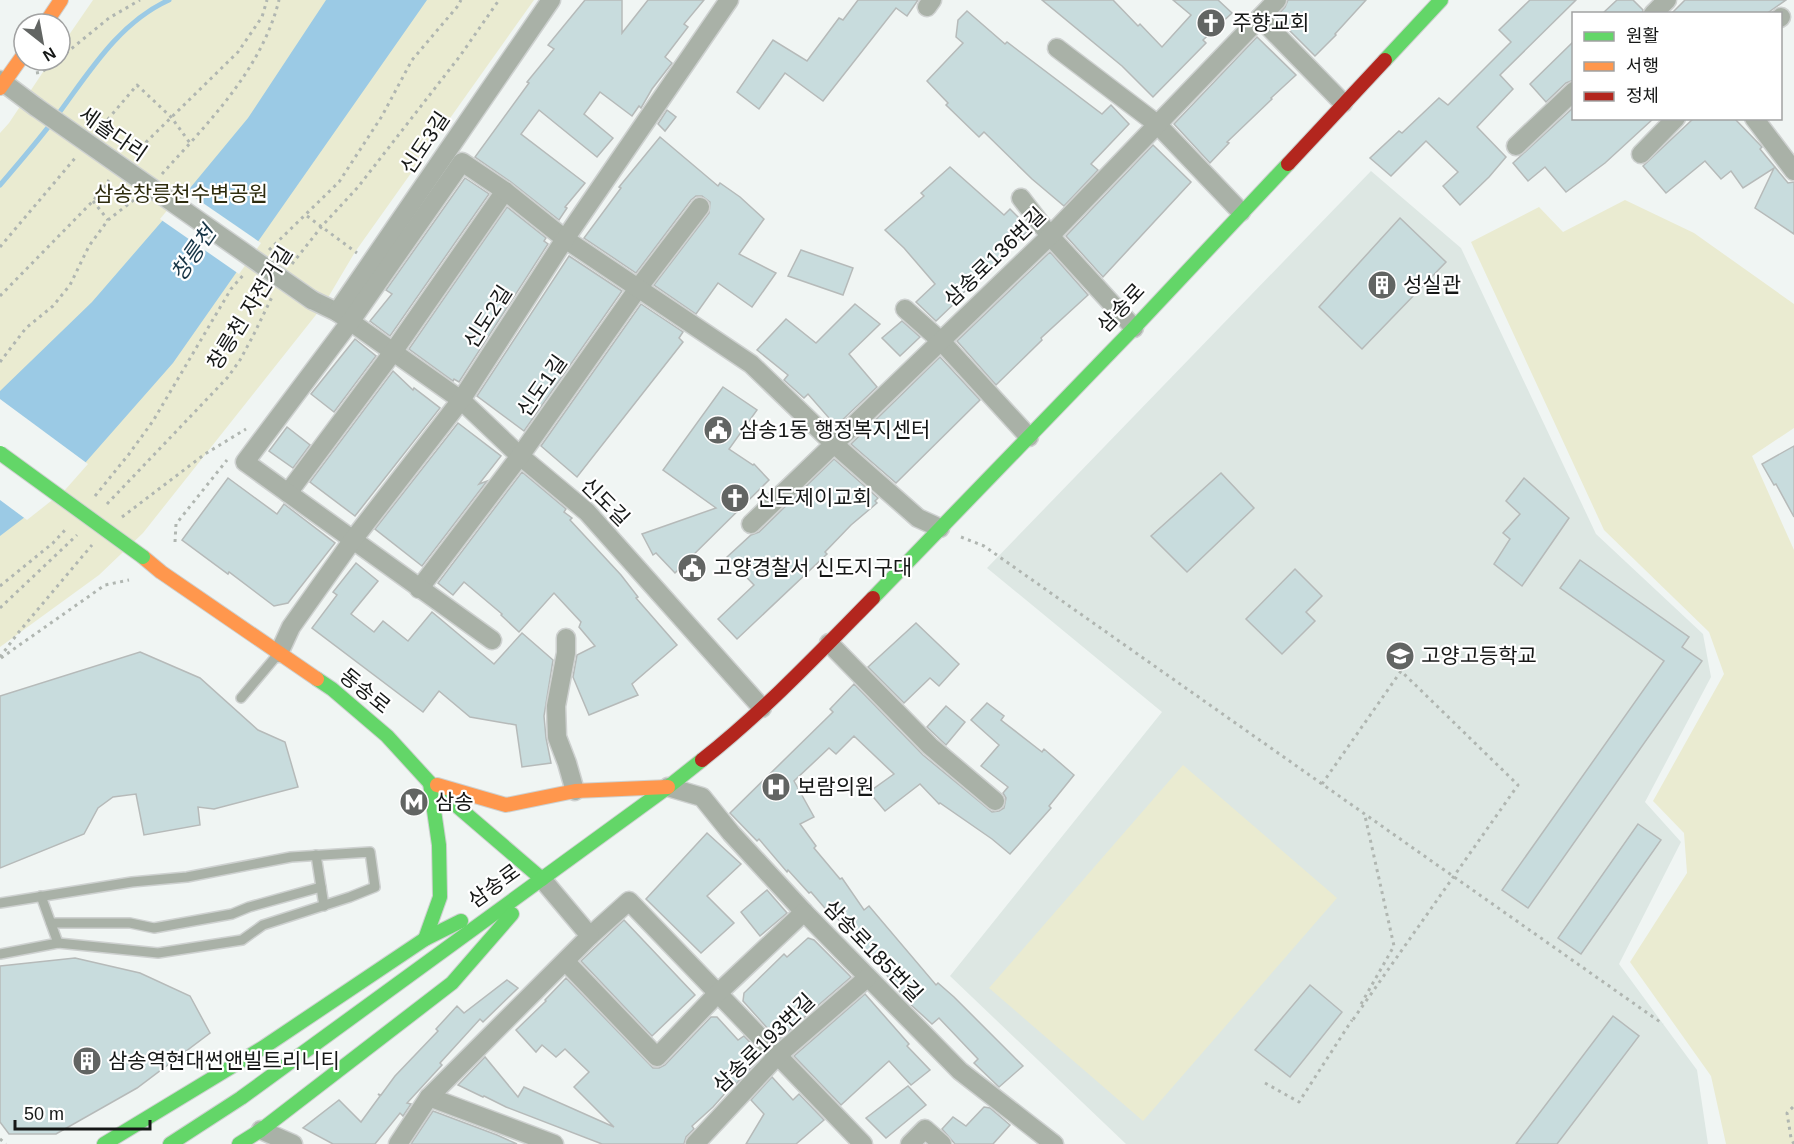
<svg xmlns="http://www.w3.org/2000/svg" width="1794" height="1144" font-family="Helvetica,'Noto Sans KR',sans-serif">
<rect width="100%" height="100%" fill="#f0f5f3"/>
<path fill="#dde7e3" d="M 1371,171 L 1461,248 L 1596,534 L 1703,634 L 1711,677 L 1645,802 L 1681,842 L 1619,964 L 1697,1070 L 1708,1144 L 1126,1144 L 950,976 L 1162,712 L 987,568 Z"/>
<g fill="#eaebd1">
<path d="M 93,0 L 534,0 L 355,252 L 323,306 L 143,533 L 99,575 L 0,647 L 0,133 L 9,123 L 51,60 L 60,60 L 60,48 Z"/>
<path d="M 1625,200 L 1694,233 L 1794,304 L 1794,428 L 1752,456 L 1794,550 L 1794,1144 L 1726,1144 L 1711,1076 L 1630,962 L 1687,873 L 1684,833 L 1653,801 L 1724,674 L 1709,632 L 1604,530 L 1471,242 L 1539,207 L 1563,232 Z"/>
<path d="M 1183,765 L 1337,898 L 1143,1121 L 989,988 Z"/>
</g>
<path fill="#9bcae5" d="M 326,0 L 427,0 L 173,363 L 63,488 L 0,536 L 0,391 L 92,302 L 176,205 L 248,118 Z"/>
<g fill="#f0f5f3">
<path d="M 184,190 L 261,243 L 239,274 L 160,219 Z"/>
<path d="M 0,399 L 88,464 L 65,490 L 27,520 L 0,500 Z"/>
</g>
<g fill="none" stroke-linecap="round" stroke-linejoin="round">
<path stroke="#9bcae5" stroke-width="5" d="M 0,185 C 19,163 38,141 56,117 C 88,74 118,23 169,0"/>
</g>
<g fill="#c8dcdd" stroke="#b6bab9" stroke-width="1.5">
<path d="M 585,0 L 622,0 L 622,33 L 648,0 L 704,0 L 684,24 L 688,27 L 665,57 L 672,63 L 652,89 L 641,108 L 639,106 L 632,116 L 600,92 L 584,114 L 613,138 L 597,157 L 539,110 L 521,134 L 585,183 L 565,207 L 567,208 L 559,220 L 511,182 L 475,157 L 529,83 L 527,82 L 554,49 L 548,45 Z"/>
<path d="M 858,0 L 918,0 L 907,16 L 896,8 L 823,101 L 785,73 L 759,109 L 737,92 L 773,40 L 807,61 L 839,18 L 843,20 Z"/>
<path d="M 1042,0 L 1113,0 L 1138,26 L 1140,24 L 1162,47 L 1191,15 L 1173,0 L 1218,0 L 1232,13 L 1203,40 L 1206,43 L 1153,97 L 1122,66 Z"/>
<path d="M 1288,0 L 1366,0 L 1335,34 L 1336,35 L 1315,56 L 1276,17 L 1285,7 Z"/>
<path d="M 1530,0 L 1576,0 L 1500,75 L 1513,89 L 1477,127 L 1506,157 L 1489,177 L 1460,205 L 1443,186 L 1458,172 L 1426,141 L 1391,176 L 1370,158 L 1399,131 L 1402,133 L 1439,98 L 1448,105 L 1511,42 L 1499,30 Z"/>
<path d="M 1617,0 L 1633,0 L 1643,10 L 1642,14 L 1602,14 Z"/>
<path d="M 1685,0 L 1786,0 L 1766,14 L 1671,14 Z"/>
<path d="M 967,11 L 1005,44 L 1007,42 L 1102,114 L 1111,105 L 1129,124 L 1091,164 L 1098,170 L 1064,206 L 1032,179 L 984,132 L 979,137 L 946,105 L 948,103 L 927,81 L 963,43 L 956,37 L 958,20 Z"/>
<path d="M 1257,37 L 1296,75 L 1271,98 L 1272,99 L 1227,142 L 1229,143 L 1210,163 L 1174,124 Z"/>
<path d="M 1574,41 L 1574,80 L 1566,83 L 1546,102 L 1530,84 Z"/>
<path d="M 1574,107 L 1574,118 L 1654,118 L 1605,163 L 1566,192 L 1545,167 L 1528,181 L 1513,163 Z"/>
<path d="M 667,110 L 676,117 L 665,131 L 658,124 Z"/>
<path d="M 1694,118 L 1734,118 L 1762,147 L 1760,149 L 1788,183 L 1794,182 L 1794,234 L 1755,208 L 1774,168 L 1743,188 L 1731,171 L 1721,179 L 1705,161 L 1666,193 L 1643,166 Z"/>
<path d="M 660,137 L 718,186 L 720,183 L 740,197 L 764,219 L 739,254 L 776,273 L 752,307 L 718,283 L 696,314 L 654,285 L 709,213 L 710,202 L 702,196 L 696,196 L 691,200 L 636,273 L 584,238 L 621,188 L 619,187 Z"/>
<path d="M 1153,145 L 1191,182 L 1103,277 L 1066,236 Z"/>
<path d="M 950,167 L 1004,215 L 1010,209 L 1030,229 L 975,283 L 957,298 L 959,299 L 936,321 L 916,302 L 935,284 L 904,248 L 885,230 L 924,196 L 921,193 Z"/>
<path d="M 465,178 L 489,194 L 390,336 L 370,321 L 392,294 L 386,290 Z"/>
<path d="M 507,207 L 546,238 L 544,241 L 548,244 L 459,382 L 454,379 L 453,381 L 409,349 Z"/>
<path d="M 1400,218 L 1446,262 L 1362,349 L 1319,307 Z"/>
<path d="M 801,250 L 853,268 L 843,295 L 788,276 Z"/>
<path d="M 1050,252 L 1088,295 L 1041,338 L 1042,340 L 996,385 L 957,341 Z"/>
<path d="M 569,256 L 622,291 L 524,431 L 477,396 Z"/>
<path d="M 641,304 L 683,332 L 679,338 L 683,342 L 577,477 L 541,446 Z"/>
<path d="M 855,304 L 880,324 L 849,354 L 877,387 L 836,426 L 808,394 L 804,398 L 784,380 L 788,375 L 757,350 L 786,319 L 816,343 Z"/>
<path d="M 902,321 L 920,337 L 900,356 L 882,338 Z"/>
<path d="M 355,339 L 376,356 L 334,412 L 311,394 Z"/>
<path d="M 940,357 L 980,400 L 896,483 L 851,444 Z"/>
<path d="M 393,371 L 413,390 L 414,388 L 440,408 L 355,516 L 310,482 Z"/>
<path d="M 723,387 L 757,410 L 729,449 L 753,465 L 754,464 L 769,480 L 675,573 L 656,553 L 653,555 L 642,534 L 716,508 L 663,470 Z"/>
<path d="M 458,423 L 501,456 L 479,484 L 487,481 L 422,566 L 375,529 Z"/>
<path d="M 287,427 L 310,445 L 293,468 L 269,451 Z"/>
<path d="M 1794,446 L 1794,517 L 1776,484 L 1774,485 L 1762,464 Z"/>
<path d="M 834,459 L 878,498 L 875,501 L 877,503 L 851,525 L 825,552 L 827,554 L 737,639 L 718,619 L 754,585 L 727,557 L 751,535 L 759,532 Z"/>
<path d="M 522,472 L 566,509 L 564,512 L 572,518 L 570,520 L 621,575 L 638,597 L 636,598 L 677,645 L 632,684 L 638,695 L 589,715 L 573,677 L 577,655 L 595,646 L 579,627 L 581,622 L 554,593 L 519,632 L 501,615 L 502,614 L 464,582 L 453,595 L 438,583 Z"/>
<path d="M 1221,473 L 1254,508 L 1187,572 L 1151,536 Z"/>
<path d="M 228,478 L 277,514 L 284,504 L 335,543 L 288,603 L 274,606 L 229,572 L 228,574 L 182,540 Z"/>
<path d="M 1524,478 L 1569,518 L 1522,586 L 1494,564 L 1510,539 L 1503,533 L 1520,514 L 1506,501 Z"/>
<path d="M 1580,560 L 1689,637 L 1682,647 L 1702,661 L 1528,908 L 1502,890 L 1664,661 L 1560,588 Z"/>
<path d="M 356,563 L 378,581 L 351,614 L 374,632 L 383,621 L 408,641 L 432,612 L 494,664 L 522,633 L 553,660 L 544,716 L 546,738 L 551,763 L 522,767 L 516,725 L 470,717 L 439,691 L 423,712 L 312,628 L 337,595 L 333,592 Z"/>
<path d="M 1295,569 L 1322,596 L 1306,612 L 1315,621 L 1282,654 L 1246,619 Z"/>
<path d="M 916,623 L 959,664 L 939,686 L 930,678 L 904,703 L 868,667 Z"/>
<path d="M 140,652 L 200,678 L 258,730 L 285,742 L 298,787 L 214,809 L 198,807 L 200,825 L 144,835 L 136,794 L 113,797 L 98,808 L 84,834 L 0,868 L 0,696 Z"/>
<path d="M 854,684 L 923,755 L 992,812 L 999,811 L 1004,808 L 1006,798 L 1003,793 L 1008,787 L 981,766 L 999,745 L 971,720 L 987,703 L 1004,716 L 1001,720 L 1042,752 L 1044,749 L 1074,775 L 1049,806 L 1051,808 L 1010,854 L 992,839 L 940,803 L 939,804 L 920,784 L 885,811 L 869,792 L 894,774 L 854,736 L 836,754 L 829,748 L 794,781 L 814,817 L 800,824 L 816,846 L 814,848 L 840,879 L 842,878 L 864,910 L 869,906 L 936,985 L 938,983 L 954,997 L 1023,1066 L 999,1087 L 974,1063 L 978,1059 L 939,1018 L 932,1024 L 908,1002 L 870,954 L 837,918 L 835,920 L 811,892 L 809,893 L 788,870 L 787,872 L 759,839 L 757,841 L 730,813 L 833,712 L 830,709 Z"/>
<path d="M 946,706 L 965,722 L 946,745 L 927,727 Z"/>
<path d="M 1638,824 L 1661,840 L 1581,954 L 1558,938 Z"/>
<path d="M 707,833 L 741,864 L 707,896 L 734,923 L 701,953 L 646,899 Z"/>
<path d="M 767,890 L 787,913 L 760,936 L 741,912 Z"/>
<path d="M 624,920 L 695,995 L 652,1036 L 581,961 Z"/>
<path d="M 808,938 L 814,940 L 851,977 L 778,1040 L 743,1001 L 744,993 L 784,954 L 787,957 Z"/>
<path d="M 75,958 L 140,973 L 190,996 L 210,1033 L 137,1088 L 56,1134 L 9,1134 L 0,1122 L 0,966 Z"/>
<path d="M 566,978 L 653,1068 L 659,1068 L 665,1065 L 711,1017 L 717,1017 L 738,1040 L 744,1036 L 762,1055 L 736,1084 L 735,1082 L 713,1107 L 692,1126 L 694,1129 L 686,1137 L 684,1144 L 602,1144 L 506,1107 L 484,1096 L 483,1097 L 458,1085 L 485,1057 L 518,1097 L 524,1087 L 614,1127 L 574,1087 L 589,1072 L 565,1049 L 556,1057 L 542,1045 L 536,1052 L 516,1030 L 546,1001 L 545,1000 Z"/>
<path d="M 507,980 L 518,988 L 483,1022 L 480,1019 L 440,1063 L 442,1065 L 407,1103 L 411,1104 L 403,1116 L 400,1113 L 375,1144 L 333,1144 L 303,1128 L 339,1100 L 361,1122 L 380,1096 L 378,1094 L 381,1095 L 395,1076 L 438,1031 L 436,1029 L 457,1006 L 464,1013 Z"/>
<path d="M 1310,985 L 1342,1012 L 1290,1077 L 1255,1050 Z"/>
<path d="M 865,994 L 909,1044 L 907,1046 L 930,1070 L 911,1085 L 889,1061 L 841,1105 L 794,1056 Z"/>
<path d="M 1613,1016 L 1639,1036 L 1557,1144 L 1516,1144 Z"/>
<path d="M 772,1077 L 793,1100 L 799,1094 L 824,1120 L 796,1144 L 746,1144 L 764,1114 L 751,1100 Z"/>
<path d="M 908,1086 L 926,1105 L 886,1138 L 866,1118 Z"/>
<path d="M 984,1107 L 990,1108 L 1010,1125 L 993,1144 L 955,1144 L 942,1129 L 953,1117 L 966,1126 Z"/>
<path d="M 433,1111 L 497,1135 L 517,1144 L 411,1144 Z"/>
</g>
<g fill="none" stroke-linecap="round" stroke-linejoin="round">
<g stroke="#ced1d0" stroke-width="12">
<g id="lane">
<path d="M 241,698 L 279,653"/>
<path d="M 316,855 L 324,906"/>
<path d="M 41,896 L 58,943"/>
<path d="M 0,903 L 132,882 L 187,877 L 291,857 L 370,852 L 375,887 L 350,897 L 263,925 L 242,940 L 158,953 L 58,943 L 0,954"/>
<path d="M 51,923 L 130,923 L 154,928 L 232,914 L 249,907 L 321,887"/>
</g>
</g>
<g stroke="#ced1d0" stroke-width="21">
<g id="street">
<path d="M 927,7 L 932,0"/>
<path d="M 1653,14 L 1667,0"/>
<path d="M 1260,18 L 1343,103"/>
<path d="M 1780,18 L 1781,17"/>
<path d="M 1057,48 L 1157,124 L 1241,212"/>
<path d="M 0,80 L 36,107"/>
<path d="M 1754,118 L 1794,171"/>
<path d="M 1516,146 L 1574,91"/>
<path d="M 1641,154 L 1676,118"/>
<path d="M 1021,198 L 1050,236 L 1134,328"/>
<path d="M 312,300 L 337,312 L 461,400 L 520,456 L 587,512 L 762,708"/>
<path d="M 905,309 L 941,341 L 1029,437"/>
<path d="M 337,312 L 551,0"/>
<path d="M 288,493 L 393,352 L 505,191"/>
<path d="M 940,528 L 918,518 L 834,444 L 1050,236 L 1277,0"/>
<path d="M 419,589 L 520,456 L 639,287 L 700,207"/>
<path d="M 566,638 L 566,653 L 556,706 L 557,737 L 567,763 L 575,791"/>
<path d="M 492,640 L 245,462 L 350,322 L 462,162 L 505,191 L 565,239 L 751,364 L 834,444 L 751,524"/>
<path d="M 829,643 L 930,746 L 995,801"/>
<path d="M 279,653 L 291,627 L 352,541 L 461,400 L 565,239 L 729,0"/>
<path d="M 668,787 L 702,797 L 731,833 L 804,912 L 960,1071 L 1054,1144"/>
<path d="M 590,936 L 629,901 L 863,1144"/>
<path d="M 566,962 L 657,1057 L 717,994 L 804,912"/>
<path d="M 429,1097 L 554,1144"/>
<path d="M 261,1130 L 293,1144"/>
<path d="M 398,1144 L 429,1097 L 590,936 L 542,879"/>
<path d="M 695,1144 L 778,1055 L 867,978"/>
<path d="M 910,1144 L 925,1129 L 942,1144"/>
</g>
</g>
<g stroke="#ced1d0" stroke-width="16">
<g id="fast">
<path d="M 1385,60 L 1441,0"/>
<path d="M 873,598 L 1134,328 L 1288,164"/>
<path d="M 317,679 L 332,689 L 387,736 L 430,783 L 542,879"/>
<path d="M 425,939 L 440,897 L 439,845 L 430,783"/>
<path d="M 104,1144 L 264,1047 L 425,939 L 461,921"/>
<path d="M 170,1144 L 241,1098 L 668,787 L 702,760"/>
<path d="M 239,1144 L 261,1130 L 452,983 L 512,914"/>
</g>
</g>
<g stroke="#ced1d0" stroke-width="16">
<g id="slow">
<path d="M 45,24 L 61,0"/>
<path d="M 0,88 L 24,54"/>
<path d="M 143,557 L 161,572 L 317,679"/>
<path d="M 437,785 L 506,805 L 575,791 L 668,787"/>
</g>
</g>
<g stroke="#ced1d0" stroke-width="16">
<g id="jam">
<path d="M 1288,164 L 1385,60"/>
<path d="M 702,760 C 764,711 818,654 873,598"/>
</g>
</g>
<g stroke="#b0b6b1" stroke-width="3" stroke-dasharray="3 4.5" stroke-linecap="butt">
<path d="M 60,58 L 109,18 L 140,0"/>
<path d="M 36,73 L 42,72 L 57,60"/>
<path d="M 98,131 L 137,85 L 171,117 L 190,143"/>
<path d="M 135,153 L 238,52 L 262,17 L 267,0"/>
<path d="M 162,174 C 208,123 262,69 279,0"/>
<path d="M 93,201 L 108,220"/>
<path d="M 307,216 L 357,253"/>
<path d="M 0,247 L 76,157"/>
<path d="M 269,250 L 339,182 L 382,116 L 412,60 L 457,7 L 461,0"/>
<path d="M 292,264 L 322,226 L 358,187 L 460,56 L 499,0"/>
<path d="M 0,296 L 93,201 L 109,180"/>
<path d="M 0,362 L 26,328 L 53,306 L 70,285 L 89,246 L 108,220 L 135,199"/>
<path d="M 95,496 L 129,454 L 153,421 L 231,289 L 245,273"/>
<path d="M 107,504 L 228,377 L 240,360 L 253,336 L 273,295"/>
<path d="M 122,517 L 205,454 L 246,429"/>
<path d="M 961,537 L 984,546 L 1663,1024"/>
<path d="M 175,542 L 176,524 L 227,460"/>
<path d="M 0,586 L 53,543 L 67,528"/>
<path d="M 0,608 L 77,535"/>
<path d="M 0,657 L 18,633 L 92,545"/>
<path d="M 1,658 L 105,585 L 129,580"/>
<path d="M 1322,784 L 1401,671 L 1518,785 L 1352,1021"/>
<path d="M 1361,1004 L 1394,946 L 1365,816"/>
<path d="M 1265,1083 L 1299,1102 L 1352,1020"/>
<path d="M 0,1139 L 6,1144"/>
<path d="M 1794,1144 L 1791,1138 L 1787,1113 L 1794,1106"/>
</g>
<use href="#lane" stroke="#a9b1a7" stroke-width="9"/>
<use href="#street" stroke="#a9b1a7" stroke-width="18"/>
<use href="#fast" stroke="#63d668" stroke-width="14"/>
<use href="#slow" stroke="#ff974d" stroke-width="14"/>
<use href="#jam" stroke="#b3261e" stroke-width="14"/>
<g stroke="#ced1d0" stroke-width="21" stroke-linecap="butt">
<path id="street-bridge" d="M 36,107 L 312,300"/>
</g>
<g stroke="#ced1d0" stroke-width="16" stroke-linecap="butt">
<path id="fast-bridge" d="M 0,453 L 143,557"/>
</g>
<use href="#street-bridge" stroke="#a9b1a7" stroke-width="18"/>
<use href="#fast-bridge" stroke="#63d668" stroke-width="14"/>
</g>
<defs>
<g id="church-disc" transform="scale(1.5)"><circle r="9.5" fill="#626563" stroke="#fff"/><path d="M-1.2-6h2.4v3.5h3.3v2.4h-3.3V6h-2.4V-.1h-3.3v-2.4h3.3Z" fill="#fff"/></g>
<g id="building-disc" transform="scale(1.5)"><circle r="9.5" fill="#626563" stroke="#fff"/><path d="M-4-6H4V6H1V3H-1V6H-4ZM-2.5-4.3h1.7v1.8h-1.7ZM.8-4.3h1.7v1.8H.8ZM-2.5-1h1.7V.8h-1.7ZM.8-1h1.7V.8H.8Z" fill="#fff"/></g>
<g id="civic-disc" transform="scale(1.5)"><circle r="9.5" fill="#626563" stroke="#fff"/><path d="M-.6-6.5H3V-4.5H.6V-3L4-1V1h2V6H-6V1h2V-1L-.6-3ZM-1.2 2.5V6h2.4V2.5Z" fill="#fff"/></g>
<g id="school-disc" transform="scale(1.5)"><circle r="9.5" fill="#626563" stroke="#fff"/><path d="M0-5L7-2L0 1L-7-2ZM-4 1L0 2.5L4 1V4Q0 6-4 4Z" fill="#fff"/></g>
<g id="hospital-disc" transform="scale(1.5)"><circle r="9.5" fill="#626563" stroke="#fff"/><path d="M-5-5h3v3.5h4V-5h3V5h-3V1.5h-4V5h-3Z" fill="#fff"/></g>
<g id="metro-disc" transform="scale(1.5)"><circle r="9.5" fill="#626563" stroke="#fff"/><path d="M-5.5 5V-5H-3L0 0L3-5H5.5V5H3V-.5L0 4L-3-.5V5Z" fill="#fff"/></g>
</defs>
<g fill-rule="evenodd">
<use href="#church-disc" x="1211" y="23"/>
<use href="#building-disc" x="1382" y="285"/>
<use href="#civic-disc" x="718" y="430"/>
<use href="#church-disc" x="735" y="498"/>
<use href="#civic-disc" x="692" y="568"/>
<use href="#school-disc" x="1400" y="656"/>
<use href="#hospital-disc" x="776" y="787"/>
<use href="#metro-disc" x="414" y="802"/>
<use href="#building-disc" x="87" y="1061"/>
</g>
<g text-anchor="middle" stroke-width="4.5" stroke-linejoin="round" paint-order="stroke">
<g font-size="21" fill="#151716" stroke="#fff" text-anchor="start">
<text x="1232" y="30">주향교회</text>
<text x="1403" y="292">성실관</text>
<text x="739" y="437">삼송1동 행정복지센터</text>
<text x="756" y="505">신도제이교회</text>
<text x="713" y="575">고양경찰서 신도지구대</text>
<text x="1421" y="663">고양고등학교</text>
<text x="797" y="794">보람의원</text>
<text x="435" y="809">삼송</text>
<text x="108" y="1068">삼송역현대썬앤빌트리니티</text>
</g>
<g font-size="21" fill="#151716" stroke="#fff">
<text transform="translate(113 134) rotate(35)" y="7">세솔다리</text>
<text transform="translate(425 143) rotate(-56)" y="7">신도3길</text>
<text transform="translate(995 257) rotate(-44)" y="7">삼송로136번길</text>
<text transform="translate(250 308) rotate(-58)" y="7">창릉천 자전거길</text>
<text transform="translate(1121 308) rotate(-47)" y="7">삼송로</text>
<text transform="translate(488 317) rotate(-57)" y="7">신도2길</text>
<text transform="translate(542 386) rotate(-55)" y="7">신도1길</text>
<text transform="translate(605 502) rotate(45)" y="7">신도길</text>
<text transform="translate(365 691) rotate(39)" y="7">동송로</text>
<text transform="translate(494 886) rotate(-36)" y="7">삼송로</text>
<text transform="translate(873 951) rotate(46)" y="7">삼송로185번길</text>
<text transform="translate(764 1043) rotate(-44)" y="7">삼송로193번길</text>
</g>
<g font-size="21" fill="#2e2c0e" stroke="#fff">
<text x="181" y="201">삼송창릉천수변공원</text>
</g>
<g font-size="22" font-style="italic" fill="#163445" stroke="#fff">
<text transform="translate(193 253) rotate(-55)" y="8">창릉천</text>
</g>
</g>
<rect x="1572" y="12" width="210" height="108" fill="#ffffff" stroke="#a1a2a2" stroke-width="1.5"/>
<rect x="1584" y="32" width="30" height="9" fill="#63d668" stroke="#a1a2a2" stroke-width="1.5"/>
<text x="1626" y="42" font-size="18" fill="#151716">원활</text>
<rect x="1584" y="62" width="30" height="9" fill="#ff974d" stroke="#a1a2a2" stroke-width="1.5"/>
<text x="1626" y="72" font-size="18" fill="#151716">서행</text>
<rect x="1584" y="92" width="30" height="9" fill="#b3261e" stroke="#a1a2a2" stroke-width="1.5"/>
<text x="1626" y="102" font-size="18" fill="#151716">정체</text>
<g transform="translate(42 42) rotate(149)"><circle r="28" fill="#ffffff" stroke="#a1a2a2" stroke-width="1.5"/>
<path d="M0-4.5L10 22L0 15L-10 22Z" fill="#626563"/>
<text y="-9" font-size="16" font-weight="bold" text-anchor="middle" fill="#151716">N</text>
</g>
<path d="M15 1120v9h135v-9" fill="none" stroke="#151716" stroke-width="3"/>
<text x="24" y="1120" font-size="18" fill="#151716" stroke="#ffffff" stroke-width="4.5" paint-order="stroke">50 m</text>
</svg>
